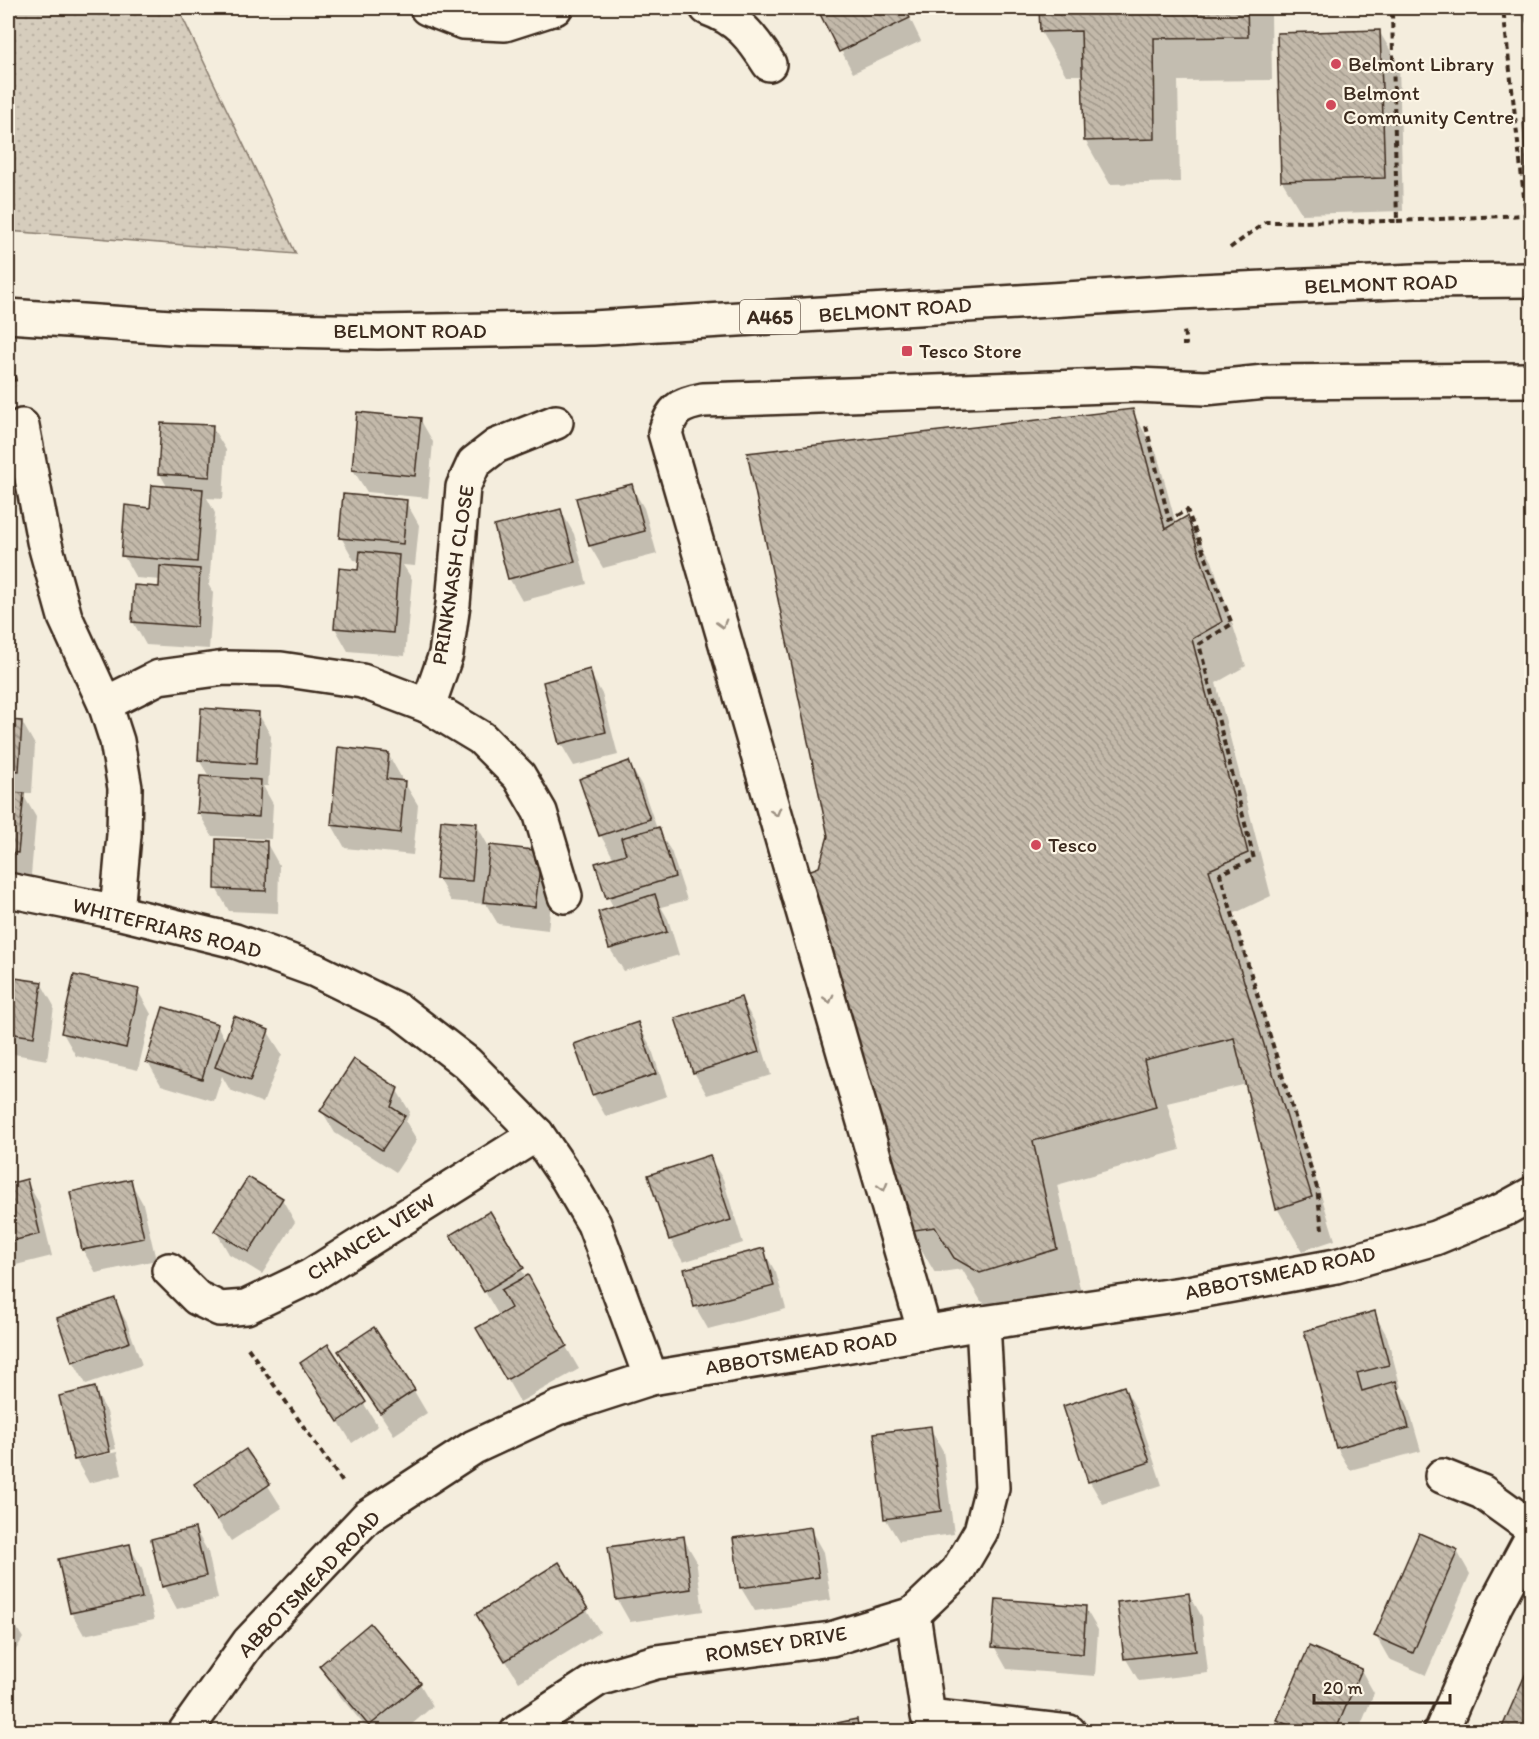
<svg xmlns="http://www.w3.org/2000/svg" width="1539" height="1739" font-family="Itim,sans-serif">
<defs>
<pattern id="green-dots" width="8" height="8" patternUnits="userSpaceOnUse" patternTransform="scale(1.5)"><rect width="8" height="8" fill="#d6cdbd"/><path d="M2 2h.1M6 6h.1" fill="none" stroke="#b9b0a2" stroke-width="1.8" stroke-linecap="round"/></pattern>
<pattern id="building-back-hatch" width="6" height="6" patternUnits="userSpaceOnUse" patternTransform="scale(1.5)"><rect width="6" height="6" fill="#c3b9aa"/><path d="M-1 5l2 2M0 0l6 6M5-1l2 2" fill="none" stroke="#a0978a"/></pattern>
</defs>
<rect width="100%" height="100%" fill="#f4eddd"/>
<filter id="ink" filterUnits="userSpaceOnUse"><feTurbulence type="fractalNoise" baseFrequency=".0167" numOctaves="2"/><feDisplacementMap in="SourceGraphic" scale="12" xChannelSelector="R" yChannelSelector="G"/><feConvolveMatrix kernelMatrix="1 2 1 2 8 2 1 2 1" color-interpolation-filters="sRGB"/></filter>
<g filter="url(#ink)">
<path fill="url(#green-dots)" stroke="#887c6e" stroke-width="1.5" d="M 8,8 L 178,8 L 296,254 L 8,231 Z"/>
<g fill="#0003">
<path d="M 819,8 L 905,8 L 921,41 L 853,73 Z"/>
<path d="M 1041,8 L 1267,8 L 1271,14 L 1272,80 L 1178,81 L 1180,182 L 1110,184 L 1085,140 L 1084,75 L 1066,75 L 1041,32 Z"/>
<path d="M 1517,8 L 1532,8 L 1532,33 Z"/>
<path d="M 1379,31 L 1399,65 L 1403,211 L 1302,214 L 1282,181 Z"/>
<path d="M 1132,411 L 1157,454 L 1176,524 L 1187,518 L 1212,561 L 1246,666 L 1216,683 L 1271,896 L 1233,914 L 1335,1240 L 1302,1251 L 1277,1208 L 1247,1084 L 1167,1103 L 1180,1150 L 1057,1185 L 1081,1293 L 1006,1316 L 981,1301 L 962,1269 L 935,1273 L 910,1230 L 820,868 Z"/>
<path d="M 420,419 L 433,442 L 428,498 L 367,492 L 353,470 Z"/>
<path d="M 212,427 L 226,450 L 223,499 L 207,498 L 215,513 L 209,584 L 208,584 L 213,593 L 209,649 L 146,645 L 133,622 L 135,587 L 160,588 L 161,580 L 136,578 L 123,555 L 151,509 L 168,488 L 160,474 Z"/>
<path d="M 631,486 L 644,508 L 657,554 L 603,568 L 590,546 L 577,500 Z"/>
<path d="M 406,502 L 419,525 L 415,566 L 403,565 L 412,579 L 405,656 L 348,651 L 335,628 L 360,571 L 361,561 L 354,560 L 341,537 Z"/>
<path d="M 561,511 L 574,534 L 587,584 L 522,601 L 509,578 Z"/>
<path d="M 8,542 L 13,562 L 8,564 Z"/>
<path d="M 589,671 L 602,694 L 618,755 L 574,766 L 561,744 L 544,683 Z"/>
<path d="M 258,713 L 271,736 L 268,786 L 263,786 L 273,804 L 271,839 L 212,836 L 199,813 L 210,778 L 199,760 Z"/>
<path d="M 8,722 L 22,722 L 35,745 L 32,793 L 22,793 L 36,817 L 31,875 L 8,873 Z"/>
<path d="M 388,754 L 401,777 L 401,782 L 404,782 L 418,805 L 413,855 L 345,848 L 332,825 Z"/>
<path d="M 629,763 L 642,786 L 657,829 L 671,851 L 687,900 L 661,907 L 668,919 L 679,955 L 624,971 L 610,949 L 600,913 L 614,908 L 608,897 L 614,859 L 601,836 L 581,780 Z"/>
<path d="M 476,824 L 489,847 L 541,853 L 554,875 L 548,930 L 498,924 L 486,904 L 451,901 L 438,878 Z"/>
<path d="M 266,842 L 279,865 L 278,913 L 229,911 L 216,888 Z"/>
<path d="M 8,979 L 41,983 L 54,1006 L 47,1060 L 14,1054 L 8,1044 Z"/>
<path d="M 138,991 L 151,1014 L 138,1070 L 76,1056 L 63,1033 Z"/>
<path d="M 741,999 L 754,1021 L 771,1075 L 707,1095 L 694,1072 Z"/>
<path d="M 235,1018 L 268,1032 L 282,1054 L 263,1103 L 230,1090 L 222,1076 L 214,1101 L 161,1085 L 148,1062 L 217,1025 L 226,1042 Z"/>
<path d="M 638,1024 L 651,1047 L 667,1096 L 606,1117 L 593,1094 Z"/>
<path d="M 396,1089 L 410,1112 L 406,1122 L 417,1140 L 396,1172 L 335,1133 L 322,1111 Z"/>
<path d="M 709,1157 L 723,1179 L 743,1243 L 683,1262 L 670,1239 Z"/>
<path d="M 26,1181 L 39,1203 L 52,1256 L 8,1267 L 8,1185 Z"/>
<path d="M 130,1181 L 143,1204 L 156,1260 L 96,1273 L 83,1250 Z"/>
<path d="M 282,1199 L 295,1222 L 262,1274 L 229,1254 L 216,1231 Z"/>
<path d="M 489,1214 L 579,1369 L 520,1402 L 478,1328 L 513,1309 L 512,1306 L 498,1314 L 452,1235 Z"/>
<path d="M 763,1250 L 776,1273 L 786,1309 L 708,1329 L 695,1306 Z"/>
<path d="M 114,1300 L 127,1323 L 142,1365 L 86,1384 L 73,1361 Z"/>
<path d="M 1374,1313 L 1387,1336 L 1401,1388 L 1398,1388 L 1408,1406 L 1421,1451 L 1350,1470 L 1337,1448 L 1306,1332 Z"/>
<path d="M 327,1346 L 378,1426 L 352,1443 L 302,1363 Z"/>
<path d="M 340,1351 L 414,1391 L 427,1413 L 394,1435 Z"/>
<path d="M 1124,1387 L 1137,1410 L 1162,1485 L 1103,1504 L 1090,1482 L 1065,1407 Z"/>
<path d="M 94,1389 L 107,1412 L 116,1449 L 80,1457 L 80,1460 L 117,1452 L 122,1475 L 89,1483 L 76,1460 L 61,1397 Z"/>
<path d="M 930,1428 L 943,1451 L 954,1534 L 899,1541 L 885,1518 Z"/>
<path d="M 246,1451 L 282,1508 L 231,1541 L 209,1507 Z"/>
<path d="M 195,1529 L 208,1552 L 218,1599 L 177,1609 L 164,1586 Z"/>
<path d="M 810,1529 L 823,1552 L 831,1600 L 755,1611 L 741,1588 Z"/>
<path d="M 683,1538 L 696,1560 L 703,1611 L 630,1622 L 617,1599 Z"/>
<path d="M 129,1546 L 142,1568 L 154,1620 L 84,1635 L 71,1612 Z"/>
<path d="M 1457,1551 L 1470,1574 L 1426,1675 L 1389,1659 L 1376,1636 Z"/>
<path d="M 1189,1594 L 1202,1617 L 1208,1673 L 1139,1681 L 1126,1659 Z"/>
<path d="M 1085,1608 L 1098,1630 L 1095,1676 L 1007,1669 L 994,1646 Z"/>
<path d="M 587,1610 L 600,1632 L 519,1682 L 491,1637 Z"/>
<path d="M 8,1614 L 23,1638 L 8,1663 Z"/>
<path d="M 321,1667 L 420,1684 L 433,1706 L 403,1732 L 370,1732 L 334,1689 Z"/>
<path d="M 1361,1670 L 1374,1693 L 1358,1732 L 1285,1732 L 1278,1720 Z"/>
</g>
<g fill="url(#building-back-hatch)" stroke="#3b2a1e" stroke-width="1.5">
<path d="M 817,8 L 905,8 L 910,18 L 839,52 Z"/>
<path d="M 1039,8 L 1247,8 L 1248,37 L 1154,38 L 1155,139 L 1084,141 L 1081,31 L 1040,32 Z"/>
<path d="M 1380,30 L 1385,178 L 1281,181 L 1277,33 Z"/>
<path d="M 1523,118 L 1532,118 L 1532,183 L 1526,183 Z"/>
<path d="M 1133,409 L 1165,529 L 1187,516 L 1222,622 L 1192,639 L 1248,853 L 1209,870 L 1312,1197 L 1276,1209 L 1234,1038 L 1144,1060 L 1156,1107 L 1033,1141 L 1057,1249 L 980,1273 L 954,1258 L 935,1227 L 908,1231 L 803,873 L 819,867 L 828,836 L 747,453 Z"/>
<path d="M 357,412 L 421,418 L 415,476 L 352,470 Z"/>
<path d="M 161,423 L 213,425 L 210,477 L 158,474 Z"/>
<path d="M 632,484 L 645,531 L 589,546 L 576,498 Z"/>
<path d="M 152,485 L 203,489 L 197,562 L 121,556 L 125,505 L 150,508 Z"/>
<path d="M 343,494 L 407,500 L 403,544 L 339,538 Z"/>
<path d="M 561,509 L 575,562 L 508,579 L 494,526 Z"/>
<path d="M 360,551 L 399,555 L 393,633 L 334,628 L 339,568 L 358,570 Z"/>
<path d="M 160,566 L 200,569 L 197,627 L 132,622 L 134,585 L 159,587 Z"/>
<path d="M 590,669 L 606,732 L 559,744 L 543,682 Z"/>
<path d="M 201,708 L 259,712 L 256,764 L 198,760 Z"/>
<path d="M 8,720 L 22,721 L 19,771 L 8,770 Z"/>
<path d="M 338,747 L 389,753 L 386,779 L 405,781 L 400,833 L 331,825 Z"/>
<path d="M 629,761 L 650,819 L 599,836 L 579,779 Z"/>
<path d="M 200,776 L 261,780 L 259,817 L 197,813 Z"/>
<path d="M 8,792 L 24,793 L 18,853 L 8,852 Z"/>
<path d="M 441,820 L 477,823 L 472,881 L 436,879 Z"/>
<path d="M 659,827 L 675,877 L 606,898 L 595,863 L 626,854 L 621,838 Z"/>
<path d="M 216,839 L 267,841 L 266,891 L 215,889 Z"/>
<path d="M 490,845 L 542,851 L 535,907 L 483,902 Z"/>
<path d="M 655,894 L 667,932 L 609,949 L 598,912 Z"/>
<path d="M 74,975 L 139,989 L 126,1048 L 61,1033 Z"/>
<path d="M 8,977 L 42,982 L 34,1037 L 8,1033 Z"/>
<path d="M 741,997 L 759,1052 L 693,1073 L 675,1018 Z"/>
<path d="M 163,1007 L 218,1024 L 202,1079 L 146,1062 Z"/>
<path d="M 234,1016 L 269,1030 L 250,1081 L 215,1067 Z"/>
<path d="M 638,1022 L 656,1074 L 592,1095 L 574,1044 Z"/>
<path d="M 354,1059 L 398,1088 L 391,1107 L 405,1116 L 382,1150 L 320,1111 Z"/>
<path d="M 710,1155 L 731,1220 L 669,1240 L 648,1175 Z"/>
<path d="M 248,1177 L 283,1198 L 249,1252 L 214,1231 Z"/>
<path d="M 27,1179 L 40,1234 L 8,1242 L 8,1184 Z"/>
<path d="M 131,1179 L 144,1238 L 82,1250 L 70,1192 Z"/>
<path d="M 490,1211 L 524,1268 L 484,1292 L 450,1235 Z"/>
<path d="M 764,1248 L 774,1286 L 694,1307 L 684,1269 Z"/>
<path d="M 528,1275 L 567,1346 L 506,1380 L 476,1328 L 511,1308 L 501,1290 Z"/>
<path d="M 115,1298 L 130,1342 L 72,1362 L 57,1318 Z"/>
<path d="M 1375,1311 L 1389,1365 L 1357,1373 L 1362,1391 L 1396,1381 L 1409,1428 L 1336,1448 L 1304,1331 Z"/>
<path d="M 374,1327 L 415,1390 L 380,1413 L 338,1351 Z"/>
<path d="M 328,1344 L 366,1402 L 338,1422 L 300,1363 Z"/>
<path d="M 1124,1386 L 1150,1462 L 1088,1482 L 1063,1406 Z"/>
<path d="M 95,1387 L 110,1452 L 74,1460 L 59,1396 Z"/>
<path d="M 931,1426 L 941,1511 L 884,1519 L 874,1433 Z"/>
<path d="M 246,1449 L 270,1484 L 217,1520 L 194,1484 Z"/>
<path d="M 811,1527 L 819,1577 L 740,1588 L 733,1538 Z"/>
<path d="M 195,1528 L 206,1576 L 162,1587 L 151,1539 Z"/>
<path d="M 1419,1533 L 1458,1550 L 1413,1653 L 1374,1636 Z"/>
<path d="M 684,1536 L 691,1589 L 616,1600 L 608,1547 Z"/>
<path d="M 130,1544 L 142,1598 L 70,1613 L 58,1559 Z"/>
<path d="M 559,1562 L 588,1609 L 505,1661 L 476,1614 Z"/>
<path d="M 1189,1593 L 1196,1651 L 1124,1659 L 1117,1602 Z"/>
<path d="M 996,1599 L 1086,1606 L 1083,1654 L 992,1647 Z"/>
<path d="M 370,1623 L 421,1683 L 369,1726 L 319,1666 Z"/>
<path d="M 1309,1646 L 1362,1669 L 1335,1732 L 1303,1732 L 1277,1720 Z"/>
<path d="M 1532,1659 L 1532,1732 L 1500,1732 Z"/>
<path d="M 857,1719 L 859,1732 L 793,1732 Z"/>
</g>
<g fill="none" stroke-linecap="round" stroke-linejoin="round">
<g stroke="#3b2a1e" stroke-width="38">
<g id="minor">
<path d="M 427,8 L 463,22 L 505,24 L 555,8"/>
<path d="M 707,8 C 738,19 752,37 769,64"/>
<path d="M 22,426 L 44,541 L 65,617 L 105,704 L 117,741 L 125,788 L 124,835 L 117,912"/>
<path d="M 105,704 L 159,677 L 225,668 L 281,669 L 362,681 L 428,706 L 446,654 L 453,604 L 463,487 L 474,463 L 496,446 L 556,422"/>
<path d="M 428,706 L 481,738 L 519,776 L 540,812 L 565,896"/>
<path d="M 8,890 L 117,912 L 235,941 L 315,970 L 401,1012 L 467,1063 L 537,1134 L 567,1178 L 594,1224 L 651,1378"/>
<path d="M 169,1270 L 197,1298 L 220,1309 L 246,1307 L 309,1277 L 537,1134"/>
<path d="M 925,1333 L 665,433 C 672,409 679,405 703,400 L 1136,385 L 1205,388 L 1265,382 L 1532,380"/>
<path d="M 1442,1476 L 1482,1492 L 1532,1528"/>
<path d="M 913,1614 L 928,1716 L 1069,1732"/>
<path d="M 185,1732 L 249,1642 L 367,1517 L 474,1447 L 558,1408 L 651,1378 L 983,1323 L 1188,1293 L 1336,1266 L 1435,1238 L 1503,1210 L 1532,1194"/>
<path d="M 517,1732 L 598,1679 L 656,1662 L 831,1639 L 913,1614 L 957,1572 L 981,1531 L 992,1488 L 983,1323"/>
<path d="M 1441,1732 L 1495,1606 L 1532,1537"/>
</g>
</g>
<g stroke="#3b2a1e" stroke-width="38">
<path id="highway" d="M 8,316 L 186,328 L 378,332 L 593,328 L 1179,292 L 1415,281 L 1532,280"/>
</g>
<g stroke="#3b2a1e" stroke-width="4" stroke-dasharray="6 4.5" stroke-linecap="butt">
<path d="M 1385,8 L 1392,12"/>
<path d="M 1397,221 L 1526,215 L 1503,8"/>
<path d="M 1230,248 L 1266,222 L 1397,221 L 1392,12 L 1394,8"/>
<path d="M 1182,344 L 1186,344 L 1184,331"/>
<path d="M 10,355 L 16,386"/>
<path d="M 1146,426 L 1169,520 L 1187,510 L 1232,624 L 1199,644 L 1254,859 L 1220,874 L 1317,1188 L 1322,1229"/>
<path d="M 248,1348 L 344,1484"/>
</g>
<use href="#minor" stroke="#fcf5e5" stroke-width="33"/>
<use href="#highway" stroke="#fcf5e5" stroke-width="33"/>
</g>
<defs><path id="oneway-chevron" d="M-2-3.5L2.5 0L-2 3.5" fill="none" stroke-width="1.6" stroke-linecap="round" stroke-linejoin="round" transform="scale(1.5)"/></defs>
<g stroke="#9c9082">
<use href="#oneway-chevron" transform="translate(722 624) rotate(74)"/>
<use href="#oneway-chevron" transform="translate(776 812) rotate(74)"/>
<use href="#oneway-chevron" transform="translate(829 999) rotate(74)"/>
<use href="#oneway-chevron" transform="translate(883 1187) rotate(74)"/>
</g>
</g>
<g fill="#d1495b" stroke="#fcf5e5" stroke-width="2">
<circle cx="1336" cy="64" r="6"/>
<circle cx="1331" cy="105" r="6"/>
<rect x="901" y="345" width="12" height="12" rx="3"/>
<circle cx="1036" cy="845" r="6"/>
</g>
<g text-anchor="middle" stroke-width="4.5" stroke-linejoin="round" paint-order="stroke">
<rect fill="#fcf5e5" stroke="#75675a" stroke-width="1.5" x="740" y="300" width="60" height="34" rx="4.5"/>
<g font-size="20" font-weight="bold" fill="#3b2a1e">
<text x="770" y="324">A465</text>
</g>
<g font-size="21" fill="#3b2a1e" stroke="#fcf5e5" text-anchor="start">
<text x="1348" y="71">Belmont Library</text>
<text x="1343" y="100">Belmont<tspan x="1343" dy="24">Community Centre</tspan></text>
<text x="919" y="358">Tesco Store</text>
<text x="1048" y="852">Tesco</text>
</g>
<g font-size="21" fill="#3b2a1e" stroke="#fcf5e5">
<text transform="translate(1381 284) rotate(-2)" y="7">BELMONT ROAD</text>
<text transform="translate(895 310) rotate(-4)" y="7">BELMONT ROAD</text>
<text x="410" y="338">BELMONT ROAD</text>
<text transform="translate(453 575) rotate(-81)" y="7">PRINKNASH CLOSE</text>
<text transform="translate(167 928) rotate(14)" y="7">WHITEFRIARS ROAD</text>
<text transform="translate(371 1237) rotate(-32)" y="7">CHANCEL VIEW</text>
<text transform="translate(1280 1273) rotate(-12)" y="7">ABBOTSMEAD ROAD</text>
<text transform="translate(801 1353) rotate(-9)" y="7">ABBOTSMEAD ROAD</text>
<text transform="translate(309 1584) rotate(-46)" y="7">ABBOTSMEAD ROAD</text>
<text transform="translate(776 1644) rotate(-9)" y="7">ROMSEY DRIVE</text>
</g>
</g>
<rect width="1539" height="1739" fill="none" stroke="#fcf5e5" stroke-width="30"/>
<rect x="15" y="15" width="1509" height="1709" fill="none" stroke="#3b2a1e" stroke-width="2" filter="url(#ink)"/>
<path d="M1314 1694v9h136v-9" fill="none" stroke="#3b2a1e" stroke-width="3"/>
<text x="1323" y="1694" font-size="18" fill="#3b2a1e" stroke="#fcf5e5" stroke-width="4.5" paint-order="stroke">20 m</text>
</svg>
